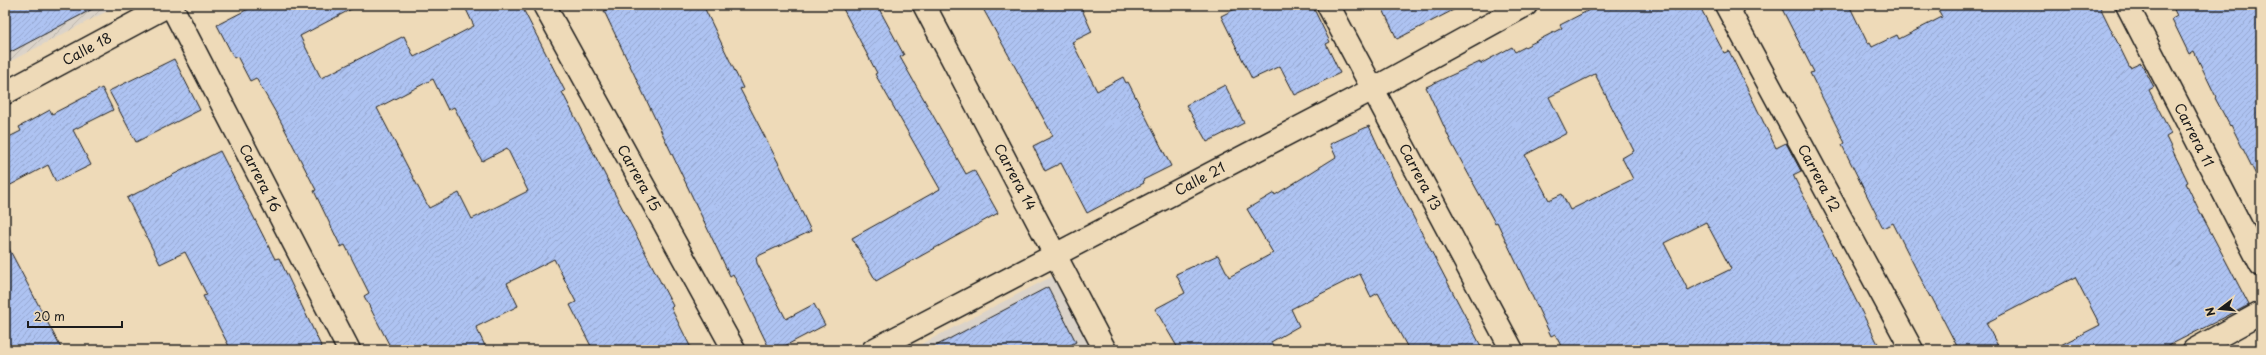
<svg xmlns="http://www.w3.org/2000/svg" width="2266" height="355" font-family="'Playpen Sans',sans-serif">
<defs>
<pattern id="industrial-furrows" width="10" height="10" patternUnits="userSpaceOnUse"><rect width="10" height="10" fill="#dbd3c9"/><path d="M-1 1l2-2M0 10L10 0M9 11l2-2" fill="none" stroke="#bbb5ac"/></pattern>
<pattern id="building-hatch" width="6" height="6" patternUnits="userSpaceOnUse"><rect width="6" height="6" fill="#aec3f2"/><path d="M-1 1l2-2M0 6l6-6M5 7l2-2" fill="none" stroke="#95a7cf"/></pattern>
</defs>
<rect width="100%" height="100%" fill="#eedab8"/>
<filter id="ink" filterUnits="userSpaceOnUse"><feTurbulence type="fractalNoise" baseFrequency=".025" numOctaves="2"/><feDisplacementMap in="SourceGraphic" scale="8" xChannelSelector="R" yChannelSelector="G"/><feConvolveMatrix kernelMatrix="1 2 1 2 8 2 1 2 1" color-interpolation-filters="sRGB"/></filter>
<g filter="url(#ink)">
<path fill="#dbd3c9" d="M 1053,276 L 1091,350 L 910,350 Z"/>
<path fill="url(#industrial-furrows)" d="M 5,5 L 119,5 L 5,64 Z"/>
<g fill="url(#building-hatch)" stroke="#1c1c1c" fill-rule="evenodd">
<path d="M 5,5 L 100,5 L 5,55 Z"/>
<path d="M 256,5 L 359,5 L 300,36 L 321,78 L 404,36 L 414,57 L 474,26 L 464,5 L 521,5 L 565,91 L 562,92 L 673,306 L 671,308 L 692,350 L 593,350 L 570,305 L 576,302 L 554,259 L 507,283 L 518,306 L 476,327 L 487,350 L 392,350 L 364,296 L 369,293 L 345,245 L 341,247 L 314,191 L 316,190 L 280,120 L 256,78 L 250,81 L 237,56 L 234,58 L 217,25 ZM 433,79 L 448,110 L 454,107 L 482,161 L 507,148 L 528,191 L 472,219 L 459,193 L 429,208 L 377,108 Z"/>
<path d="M 617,5 L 703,5 L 743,88 L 740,89 L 781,168 L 811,231 L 756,257 L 757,263 L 786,319 L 814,304 L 825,325 L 777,350 L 770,350 L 733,274 L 730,276 L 604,11 Z"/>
<path d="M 841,5 L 877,5 L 904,55 L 900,57 L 966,174 L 974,170 L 998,213 L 876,281 L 852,238 L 940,189 L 875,74 L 877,73 Z"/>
<path d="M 981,5 L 1080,5 L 1092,32 L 1072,42 L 1097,91 L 1123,77 L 1126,83 L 1128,82 L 1171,166 L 1143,180 L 1144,183 L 1087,213 L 1061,163 L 1045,171 L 1033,146 L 1053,136 Z"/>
<path d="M 1243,5 L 1312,5 L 1330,42 L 1326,44 L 1340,73 L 1295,95 L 1280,66 L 1252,79 L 1221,16 Z"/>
<path d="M 1381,5 L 1463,5 L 1397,39 Z"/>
<path d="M 1599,5 L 1699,5 L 1724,53 L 1729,51 L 1776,148 L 1786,143 L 1801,171 L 1793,175 L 1881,350 L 1563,350 L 1555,334 L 1551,336 L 1497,222 L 1495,223 L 1452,144 L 1426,87 L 1480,62 L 1480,64 L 1512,47 L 1515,52 L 1562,28 L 1560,25 ZM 1595,74 L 1634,151 L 1622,158 L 1633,179 L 1570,210 L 1562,194 L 1549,200 L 1525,155 L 1567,133 L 1549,97 ZM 1706,222 L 1731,269 L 1688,290 L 1664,243 Z"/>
<path d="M 1780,5 L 1849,5 L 1868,44 L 1870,43 L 1872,47 L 1897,35 L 1899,39 L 1942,17 L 1936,5 L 2099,5 L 2130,68 L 2141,63 L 2154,87 L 2149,90 L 2171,134 L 2166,137 L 2188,182 L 2186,183 L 2198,208 L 2249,305 L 2160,350 L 2051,350 L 2100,325 L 2075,277 L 1986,323 L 2000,350 L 1959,350 L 1931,296 L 1930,297 L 1893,223 L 1883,228 L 1842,145 L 1845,143 L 1810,73 L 1814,72 Z"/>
<path d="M 2172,5 L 2261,5 L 2261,185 L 2231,125 L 2230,126 L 2215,98 L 2216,97 L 2194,51 L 2189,54 L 2172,19 L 2177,16 Z"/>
<path d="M 174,59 L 200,110 L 136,142 L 109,91 Z"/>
<path d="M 1225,85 L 1244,123 L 1207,142 L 1186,105 Z"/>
<path d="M 102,88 L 113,110 L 73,130 L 91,165 L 56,182 L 48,165 L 5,188 L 5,139 L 21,131 L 19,127 L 50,110 L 52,114 Z"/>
<path d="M 1369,126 L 1393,178 L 1483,350 L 1409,350 L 1378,293 L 1371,297 L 1360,274 L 1291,309 L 1299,326 L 1271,342 L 1276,350 L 1179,350 L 1155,309 L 1185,293 L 1176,274 L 1218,255 L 1229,277 L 1273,253 L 1247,209 L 1274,193 L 1275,195 L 1336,157 L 1330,144 Z"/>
<path d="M 220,151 L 275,259 L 279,258 L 323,350 L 231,350 L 203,296 L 207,295 L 185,252 L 160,264 L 127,198 Z"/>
<path d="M 5,241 L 62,350 L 5,350 Z"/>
<path d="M 1048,287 L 1076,342 L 1061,350 L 928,350 Z"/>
</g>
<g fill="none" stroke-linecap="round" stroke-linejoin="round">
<g stroke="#1c1c1c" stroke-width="25">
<g id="minor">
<path d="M 171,5 L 349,350"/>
<path d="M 924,5 L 1105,350"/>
<path d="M 1328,5 L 1512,350"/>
<path d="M 1726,5 L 1912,350"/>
<path d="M 2127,5 L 2261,265"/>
<path d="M 5,93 L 169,5"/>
<path d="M 873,350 L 1373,89 L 1526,5"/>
<path d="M 2194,350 L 2261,313"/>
</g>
</g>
<g stroke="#1c1c1c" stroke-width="25">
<path id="tertiary" d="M 544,5 L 734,350"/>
</g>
<use href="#minor" stroke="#eedab8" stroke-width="22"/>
<use href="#tertiary" stroke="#eedab8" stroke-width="22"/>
</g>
</g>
<g text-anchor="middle" stroke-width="3.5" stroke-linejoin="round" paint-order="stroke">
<g font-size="14" fill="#1c1c1c" stroke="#eedab8">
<text transform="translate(87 49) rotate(-28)" y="5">Calle 18</text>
<text transform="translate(2194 135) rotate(63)" y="5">Carrera 11</text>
<text transform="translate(1015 177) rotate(62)" y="5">Carrera 14</text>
<text transform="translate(1420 177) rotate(62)" y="5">Carrera 13</text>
<text transform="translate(260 178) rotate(63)" y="5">Carrera 16</text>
<text transform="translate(639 178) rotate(61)" y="5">Carrera 15</text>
<text transform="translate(1819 178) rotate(62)" y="5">Carrera 12</text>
<text transform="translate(1200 179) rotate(-28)" y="5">Calle 21</text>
</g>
</g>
<rect width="2266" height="355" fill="none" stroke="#eedab8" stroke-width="20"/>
<rect x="10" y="10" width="2246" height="335" fill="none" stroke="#1c1c1c" stroke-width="1.5" filter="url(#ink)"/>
<g transform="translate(2220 309) rotate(254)" stroke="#eedab8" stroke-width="3" paint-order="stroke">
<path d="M0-3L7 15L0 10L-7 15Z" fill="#1c1c1c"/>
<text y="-6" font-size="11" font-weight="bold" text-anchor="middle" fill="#1c1c1c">N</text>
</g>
<path d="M28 321v6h94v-6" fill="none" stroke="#1c1c1c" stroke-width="2"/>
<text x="34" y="321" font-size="12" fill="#1c1c1c" stroke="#eedab8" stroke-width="3" paint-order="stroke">20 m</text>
</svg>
